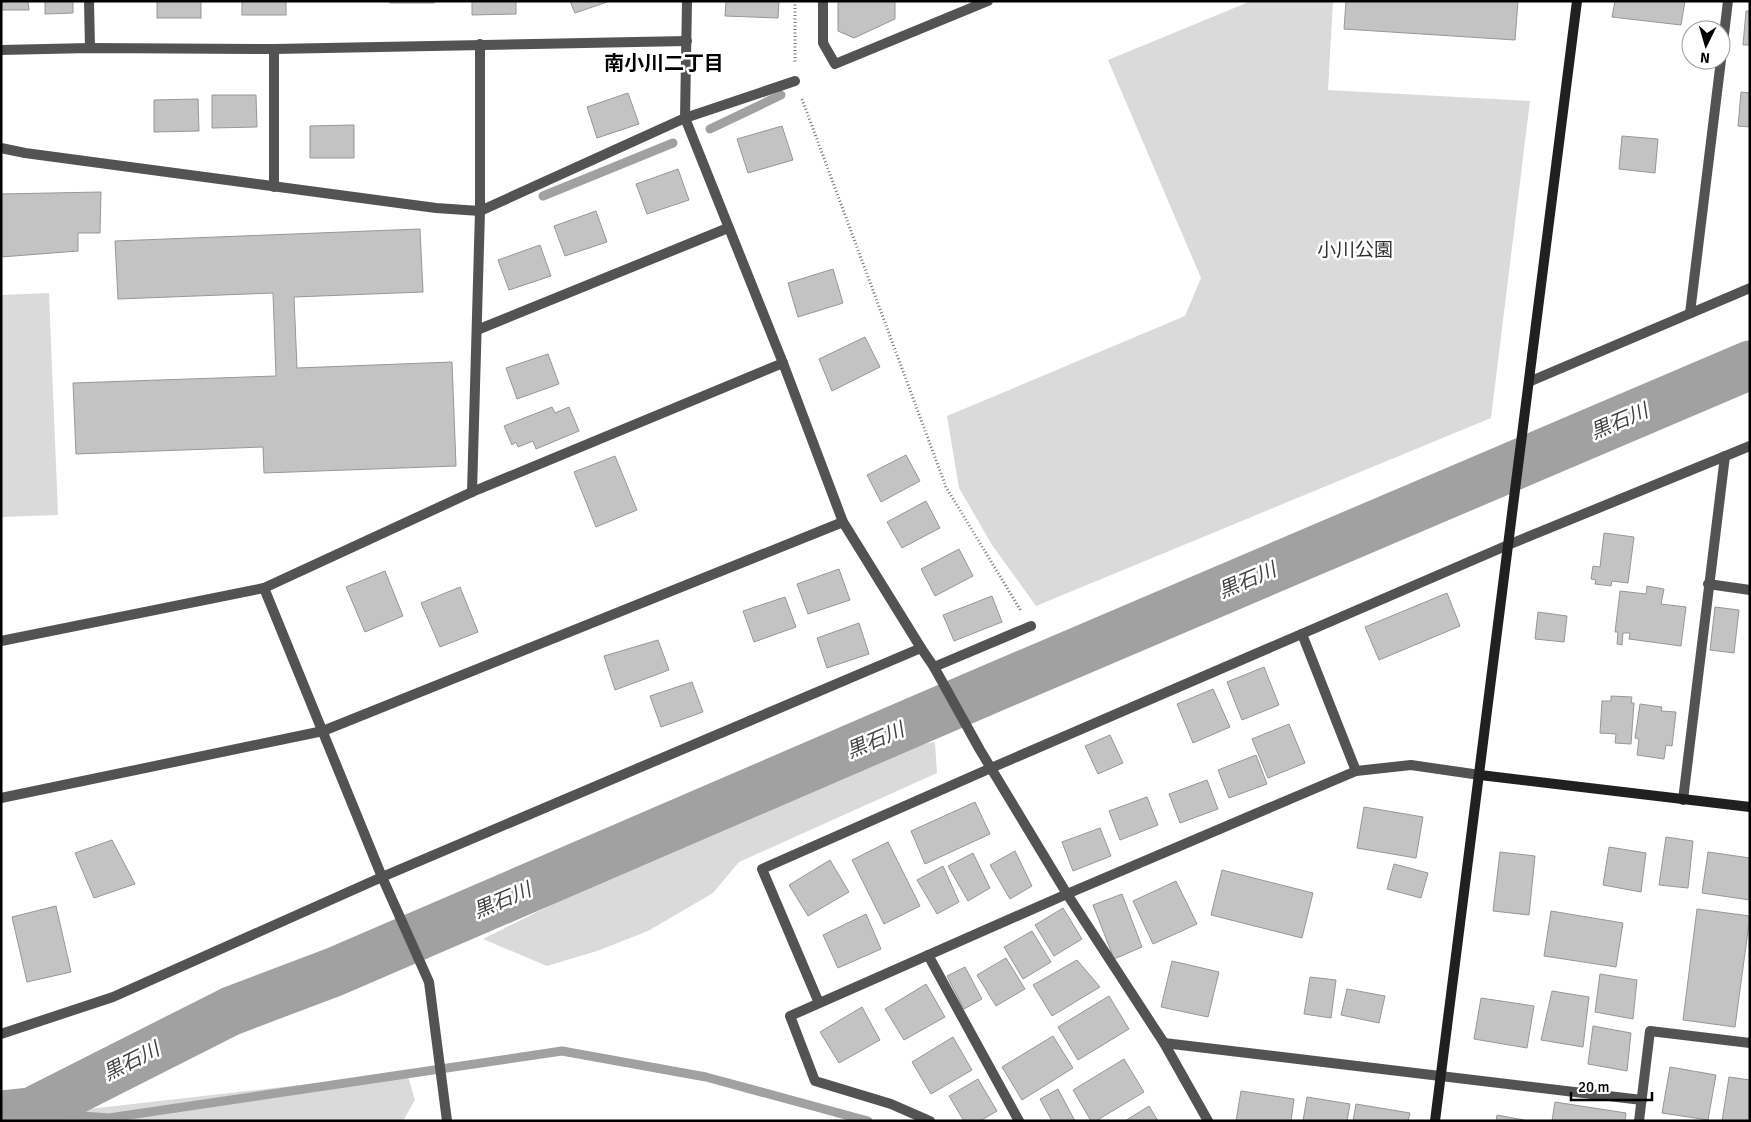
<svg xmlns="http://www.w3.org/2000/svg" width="1751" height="1122" font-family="Signika,'Noto Sans JP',sans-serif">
<rect width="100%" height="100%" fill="#fff"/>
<g fill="#dadada">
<path d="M 1251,1 L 1333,1 L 1328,90 L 1530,101 L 1491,418 L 1036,606 L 992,545 L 959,488 L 947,416 L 1185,316 L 1201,278 L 1108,60 Z"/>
<path d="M 49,293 L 58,515 L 1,517 L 1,295 Z"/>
<path d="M 935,742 L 937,773 L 739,862 L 713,893 L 648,931 L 597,951 L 547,966 L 483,939 L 638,862 L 862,761 L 916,745 Z"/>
<path d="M 407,1073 L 415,1100 L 403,1121 L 1,1121 L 1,1119 Z"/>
</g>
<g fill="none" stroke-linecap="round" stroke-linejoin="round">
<g stroke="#a1a1a1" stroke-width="9">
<path d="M 710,129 L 781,95"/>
<path d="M 543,196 L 673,143"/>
<path d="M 31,1112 L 109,1118 L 562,1051 L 706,1077 L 868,1121"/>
</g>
<path stroke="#a1a1a1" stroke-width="49" d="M 1,1115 L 31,1112 L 231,1011 L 334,972 L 995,687 L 1750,365"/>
</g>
<g fill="#c3c3c3" stroke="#979797">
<path d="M 1,1 L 28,1 L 29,10 L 1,10 Z"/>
<path d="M 45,1 L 73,1 L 73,13 L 45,14 Z"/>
<rect x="157" y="1" width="44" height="17"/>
<rect x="242" y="1" width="44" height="14"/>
<rect x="390" y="1" width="44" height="2"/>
<path d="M 472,1 L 516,1 L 516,14 L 472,15 Z"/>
<path d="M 570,1 L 610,1 L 575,13 Z"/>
<path d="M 726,1 L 779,1 L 778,18 L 725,16 Z"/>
<path d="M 838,1 L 895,1 L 895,19 L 854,38 L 838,31 Z"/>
<path d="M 1346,1 L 1518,1 L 1515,40 L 1344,29 Z"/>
<path d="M 1615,1 L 1685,1 L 1681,25 L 1612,17 Z"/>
<path d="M 1746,11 L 1750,11 L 1750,45 L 1743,45 Z"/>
<path d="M 1741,92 L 1750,93 L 1750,127 L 1738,126 Z"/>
<path d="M 628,93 L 639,124 L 597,138 L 587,107 Z"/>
<path d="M 212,95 L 256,95 L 257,127 L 212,128 Z"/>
<path d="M 198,99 L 199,131 L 154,132 L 154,100 Z"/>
<path d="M 354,125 L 354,158 L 310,158 L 310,126 Z"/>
<path d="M 782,126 L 793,160 L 748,173 L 737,139 Z"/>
<path d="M 1622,136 L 1658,139 L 1655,173 L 1619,169 Z"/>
<path d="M 678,169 L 689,200 L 647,214 L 636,184 Z"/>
<path d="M 101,192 L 100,233 L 78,233 L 78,251 L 1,257 L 1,194 Z"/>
<path d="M 596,211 L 607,242 L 565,256 L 554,226 Z"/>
<path d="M 420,229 L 423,292 L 294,297 L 297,368 L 452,362 L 456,466 L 264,473 L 263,447 L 76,454 L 73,383 L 276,376 L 273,293 L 118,299 L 115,241 Z"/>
<path d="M 540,245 L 551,276 L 509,290 L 498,260 Z"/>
<path d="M 833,269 L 843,303 L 798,317 L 788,283 Z"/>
<path d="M 865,337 L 880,367 L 832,391 L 819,359 Z"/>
<path d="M 548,354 L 559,384 L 517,399 L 506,368 Z"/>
<path d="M 552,407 L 555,413 L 569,407 L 579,431 L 536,449 L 533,441 L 518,447 L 516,442 L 512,445 L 504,426 Z"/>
<path d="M 906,455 L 920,481 L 881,502 L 867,475 Z"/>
<path d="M 615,456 L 637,510 L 596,527 L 574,472 Z"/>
<path d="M 926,501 L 940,528 L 902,548 L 887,522 Z"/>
<path d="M 1604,533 L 1634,537 L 1628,583 L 1612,581 L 1611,586 L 1595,584 L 1596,580 L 1591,579 L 1593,566 L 1600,567 Z"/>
<path d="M 959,549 L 973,576 L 935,596 L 921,569 Z"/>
<path d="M 839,569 L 850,600 L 808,614 L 797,584 Z"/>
<path d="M 385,571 L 403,616 L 365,632 L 346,587 Z"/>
<path d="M 1647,586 L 1664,589 L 1661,604 L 1686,607 L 1681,646 L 1629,639 L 1630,633 L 1623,633 L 1622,645 L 1617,644 L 1618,632 L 1615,632 L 1620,591 L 1646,594 Z"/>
<path d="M 460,587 L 478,632 L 440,647 L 421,603 Z"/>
<path d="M 1447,593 L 1460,626 L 1379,660 L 1365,627 Z"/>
<path d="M 992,596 L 1002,622 L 954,641 L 943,615 Z"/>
<path d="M 785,597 L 796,627 L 754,642 L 743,611 Z"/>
<path d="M 1715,607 L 1739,610 L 1734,653 L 1710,650 Z"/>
<path d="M 1538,612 L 1567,616 L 1564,642 L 1535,639 Z"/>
<path d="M 859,623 L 869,654 L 827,668 L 817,638 Z"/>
<path d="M 658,640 L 669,670 L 615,690 L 604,656 Z"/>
<path d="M 1264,667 L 1279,705 L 1242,720 L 1227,682 Z"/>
<path d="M 692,682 L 703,712 L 661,727 L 650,696 Z"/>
<path d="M 1213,689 L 1230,727 L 1193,743 L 1177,704 Z"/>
<path d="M 1611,696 L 1632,697 L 1631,703 L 1634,703 L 1631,744 L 1615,743 L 1616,734 L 1600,733 L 1602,701 L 1611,701 Z"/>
<path d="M 1640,704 L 1662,707 L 1661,711 L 1676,712 L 1672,746 L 1666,745 L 1664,759 L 1637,755 L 1639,739 L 1635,738 Z"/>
<path d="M 1289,724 L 1305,763 L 1268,778 L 1252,739 Z"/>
<path d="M 1110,735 L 1123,763 L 1098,774 L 1085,746 Z"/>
<path d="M 1256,755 L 1267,784 L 1229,798 L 1218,770 Z"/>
<path d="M 1207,780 L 1218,809 L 1180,823 L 1169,794 Z"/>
<path d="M 1147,797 L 1158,825 L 1120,840 L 1109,811 Z"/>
<path d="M 975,802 L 990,834 L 925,864 L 911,831 Z"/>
<path d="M 1364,807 L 1423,817 L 1416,858 L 1357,848 Z"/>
<path d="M 1100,828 L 1111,856 L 1073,871 L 1062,842 Z"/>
<path d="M 1666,837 L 1693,841 L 1688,888 L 1659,885 Z"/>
<path d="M 112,840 L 135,884 L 94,898 L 75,853 Z"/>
<path d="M 888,842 L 920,906 L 884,924 L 852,860 Z"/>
<path d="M 1609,847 L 1646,853 L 1641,892 L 1603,885 Z"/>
<path d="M 1015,851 L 1032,886 L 1010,899 L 990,865 Z"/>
<path d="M 1500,852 L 1535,856 L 1529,915 L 1493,911 Z"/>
<path d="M 1708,852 L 1750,858 L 1750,900 L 1702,893 Z"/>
<path d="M 973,853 L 990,888 L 968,901 L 948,866 Z"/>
<path d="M 830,860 L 849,892 L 808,916 L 789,885 Z"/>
<path d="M 1394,864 L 1428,873 L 1421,898 L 1387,889 Z"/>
<path d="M 943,866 L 959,902 L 937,914 L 917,880 Z"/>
<path d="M 1222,870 L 1313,893 L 1302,938 L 1211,915 Z"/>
<path d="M 1176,881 L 1197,924 L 1153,944 L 1133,901 Z"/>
<path d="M 1122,894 L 1142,947 L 1114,959 L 1093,905 Z"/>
<path d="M 56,906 L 71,972 L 27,982 L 12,917 Z"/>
<path d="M 1063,908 L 1082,939 L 1054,956 L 1035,925 Z"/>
<path d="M 1697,909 L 1750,916 L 1735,1027 L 1683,1020 Z"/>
<path d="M 1551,911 L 1623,923 L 1616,967 L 1544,956 Z"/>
<path d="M 866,914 L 881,949 L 838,968 L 823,935 Z"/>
<path d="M 1032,931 L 1051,962 L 1023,979 L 1004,947 Z"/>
<path d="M 1006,958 L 1025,989 L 996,1006 L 977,975 Z"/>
<path d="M 1077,960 L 1100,987 L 1052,1016 L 1033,985 Z"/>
<path d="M 1172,961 L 1219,972 L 1208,1017 L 1161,1007 Z"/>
<path d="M 965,967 L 982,999 L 964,1009 L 947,976 Z"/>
<path d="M 1600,974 L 1637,980 L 1633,1019 L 1595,1012 Z"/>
<path d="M 1310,977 L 1336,980 L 1331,1018 L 1304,1014 Z"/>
<path d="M 926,984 L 945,1017 L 904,1040 L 885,1009 Z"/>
<path d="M 1347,989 L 1385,996 L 1379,1023 L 1341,1015 Z"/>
<path d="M 1552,991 L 1589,997 L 1583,1047 L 1541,1040 Z"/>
<path d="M 1109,996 L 1129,1029 L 1078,1060 L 1058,1027 Z"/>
<path d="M 1481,998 L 1534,1006 L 1527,1048 L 1474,1039 Z"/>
<path d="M 862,1007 L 880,1040 L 839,1063 L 820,1032 Z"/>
<path d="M 1593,1026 L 1631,1033 L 1627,1071 L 1588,1064 Z"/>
<path d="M 1053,1036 L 1073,1068 L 1022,1100 L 1002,1067 Z"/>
<path d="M 953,1037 L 972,1070 L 931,1094 L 912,1062 Z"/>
<path d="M 1124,1059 L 1144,1092 L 1096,1121 L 1091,1121 L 1073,1090 Z"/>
<path d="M 1670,1067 L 1716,1075 L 1708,1120 L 1662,1113 Z"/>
<path d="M 1729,1077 L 1750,1080 L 1750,1121 L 1722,1121 Z"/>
<path d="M 978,1079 L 997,1111 L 980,1121 L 964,1121 L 949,1096 Z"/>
<path d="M 1058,1089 L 1075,1121 L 1052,1121 L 1040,1099 Z"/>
<path d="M 1241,1091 L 1294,1099 L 1291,1121 L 1236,1121 Z"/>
<path d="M 1307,1097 L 1350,1104 L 1347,1121 L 1303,1121 Z"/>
<path d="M 1555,1102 L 1626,1113 L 1625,1121 L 1552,1121 Z"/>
<path d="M 1356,1104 L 1410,1113 L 1408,1121 L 1353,1121 Z"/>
<path d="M 1149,1106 L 1158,1121 L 1125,1121 Z"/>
<path d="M 1497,1115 L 1524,1120 L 1524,1121 L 1496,1121 Z"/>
</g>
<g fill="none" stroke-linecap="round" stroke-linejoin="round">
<g stroke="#757575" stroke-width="3" stroke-dasharray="1 2.5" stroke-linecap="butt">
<path d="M 795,1 L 795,64"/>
<path d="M 802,99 L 946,487 L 1021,611"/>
</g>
<g stroke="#535353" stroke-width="10">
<path d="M 89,1 L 90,48"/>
<path d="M 687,1 L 685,118 L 783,363 L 843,522 L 921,648 L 934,667 L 980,750 L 1067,894 L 1164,1043 L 1208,1121"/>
<path d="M 823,1 L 823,43 L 835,64 L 988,1"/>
<path d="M 1,50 L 90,48 L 274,49 L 687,41"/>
<path d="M 1721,59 L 1728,1"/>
<path d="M 1,148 L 25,153 L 436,208 L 480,211 L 685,118 L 795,81"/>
<path d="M 274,187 L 274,49"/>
<path d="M 1690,313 L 1721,60"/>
<path d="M 477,330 L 728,228"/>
<path d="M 1531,381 L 1750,288"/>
<path d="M 472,492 L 480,211 L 480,44"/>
<path d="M 1708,584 L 1750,590"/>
<path d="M 264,588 L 382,877 L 429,982 L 447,1121"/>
<path d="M 1302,634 L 1356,771"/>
<path d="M 1,641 L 264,588 L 472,492 L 783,363"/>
<path d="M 934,667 L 1031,626"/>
<path d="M 1,798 L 323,731 L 843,522"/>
<path d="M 1683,800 L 1725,456"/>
<path d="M 928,955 L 1019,1121"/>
<path d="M 819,1003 L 762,869 L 991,768 L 1508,545 L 1750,446"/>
<path d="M 1,1034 L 113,997 L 382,877 L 921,648"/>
<path d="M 1164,1043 L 1642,1100"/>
<path d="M 930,1121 L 891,1104 L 815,1081 L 790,1016 L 1067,894 L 1356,771 L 1411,765 L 1480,775"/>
<path d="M 1639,1121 L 1650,1031 L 1750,1043"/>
</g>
<g stroke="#202020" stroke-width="10">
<path d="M 1480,775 L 1750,807"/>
<path d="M 1435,1121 C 1482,748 1531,375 1577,1"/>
</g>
</g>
<g text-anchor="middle" stroke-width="5" stroke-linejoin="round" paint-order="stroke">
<g font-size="19" fill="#313131" stroke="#fff">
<text x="1355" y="256">小川公園</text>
</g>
<g font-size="20" font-weight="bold" fill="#000" stroke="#fff">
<text x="664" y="70">南小川二丁目</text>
</g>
<g font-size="20" font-style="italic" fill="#424242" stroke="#fff">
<text transform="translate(1619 421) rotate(-23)" y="7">黒石川</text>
<text transform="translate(1247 580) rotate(-23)" y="7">黒石川</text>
<text transform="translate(875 740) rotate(-23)" y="7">黒石川</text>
<text transform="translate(502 900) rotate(-23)" y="7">黒石川</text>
<text transform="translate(131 1061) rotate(-27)" y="7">黒石川</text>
</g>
</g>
<rect width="1751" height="1122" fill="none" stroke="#000000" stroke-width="5"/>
<g transform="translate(1706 45) rotate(185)"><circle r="24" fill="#ffffff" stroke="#999999"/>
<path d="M0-4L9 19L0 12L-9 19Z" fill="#000000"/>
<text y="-8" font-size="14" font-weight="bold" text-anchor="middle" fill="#000000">N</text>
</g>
<path d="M1571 1092v8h81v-8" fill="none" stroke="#000000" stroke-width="2.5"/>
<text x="1578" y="1092" font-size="15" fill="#000000" stroke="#ffffff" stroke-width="4" paint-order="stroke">20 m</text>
</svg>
